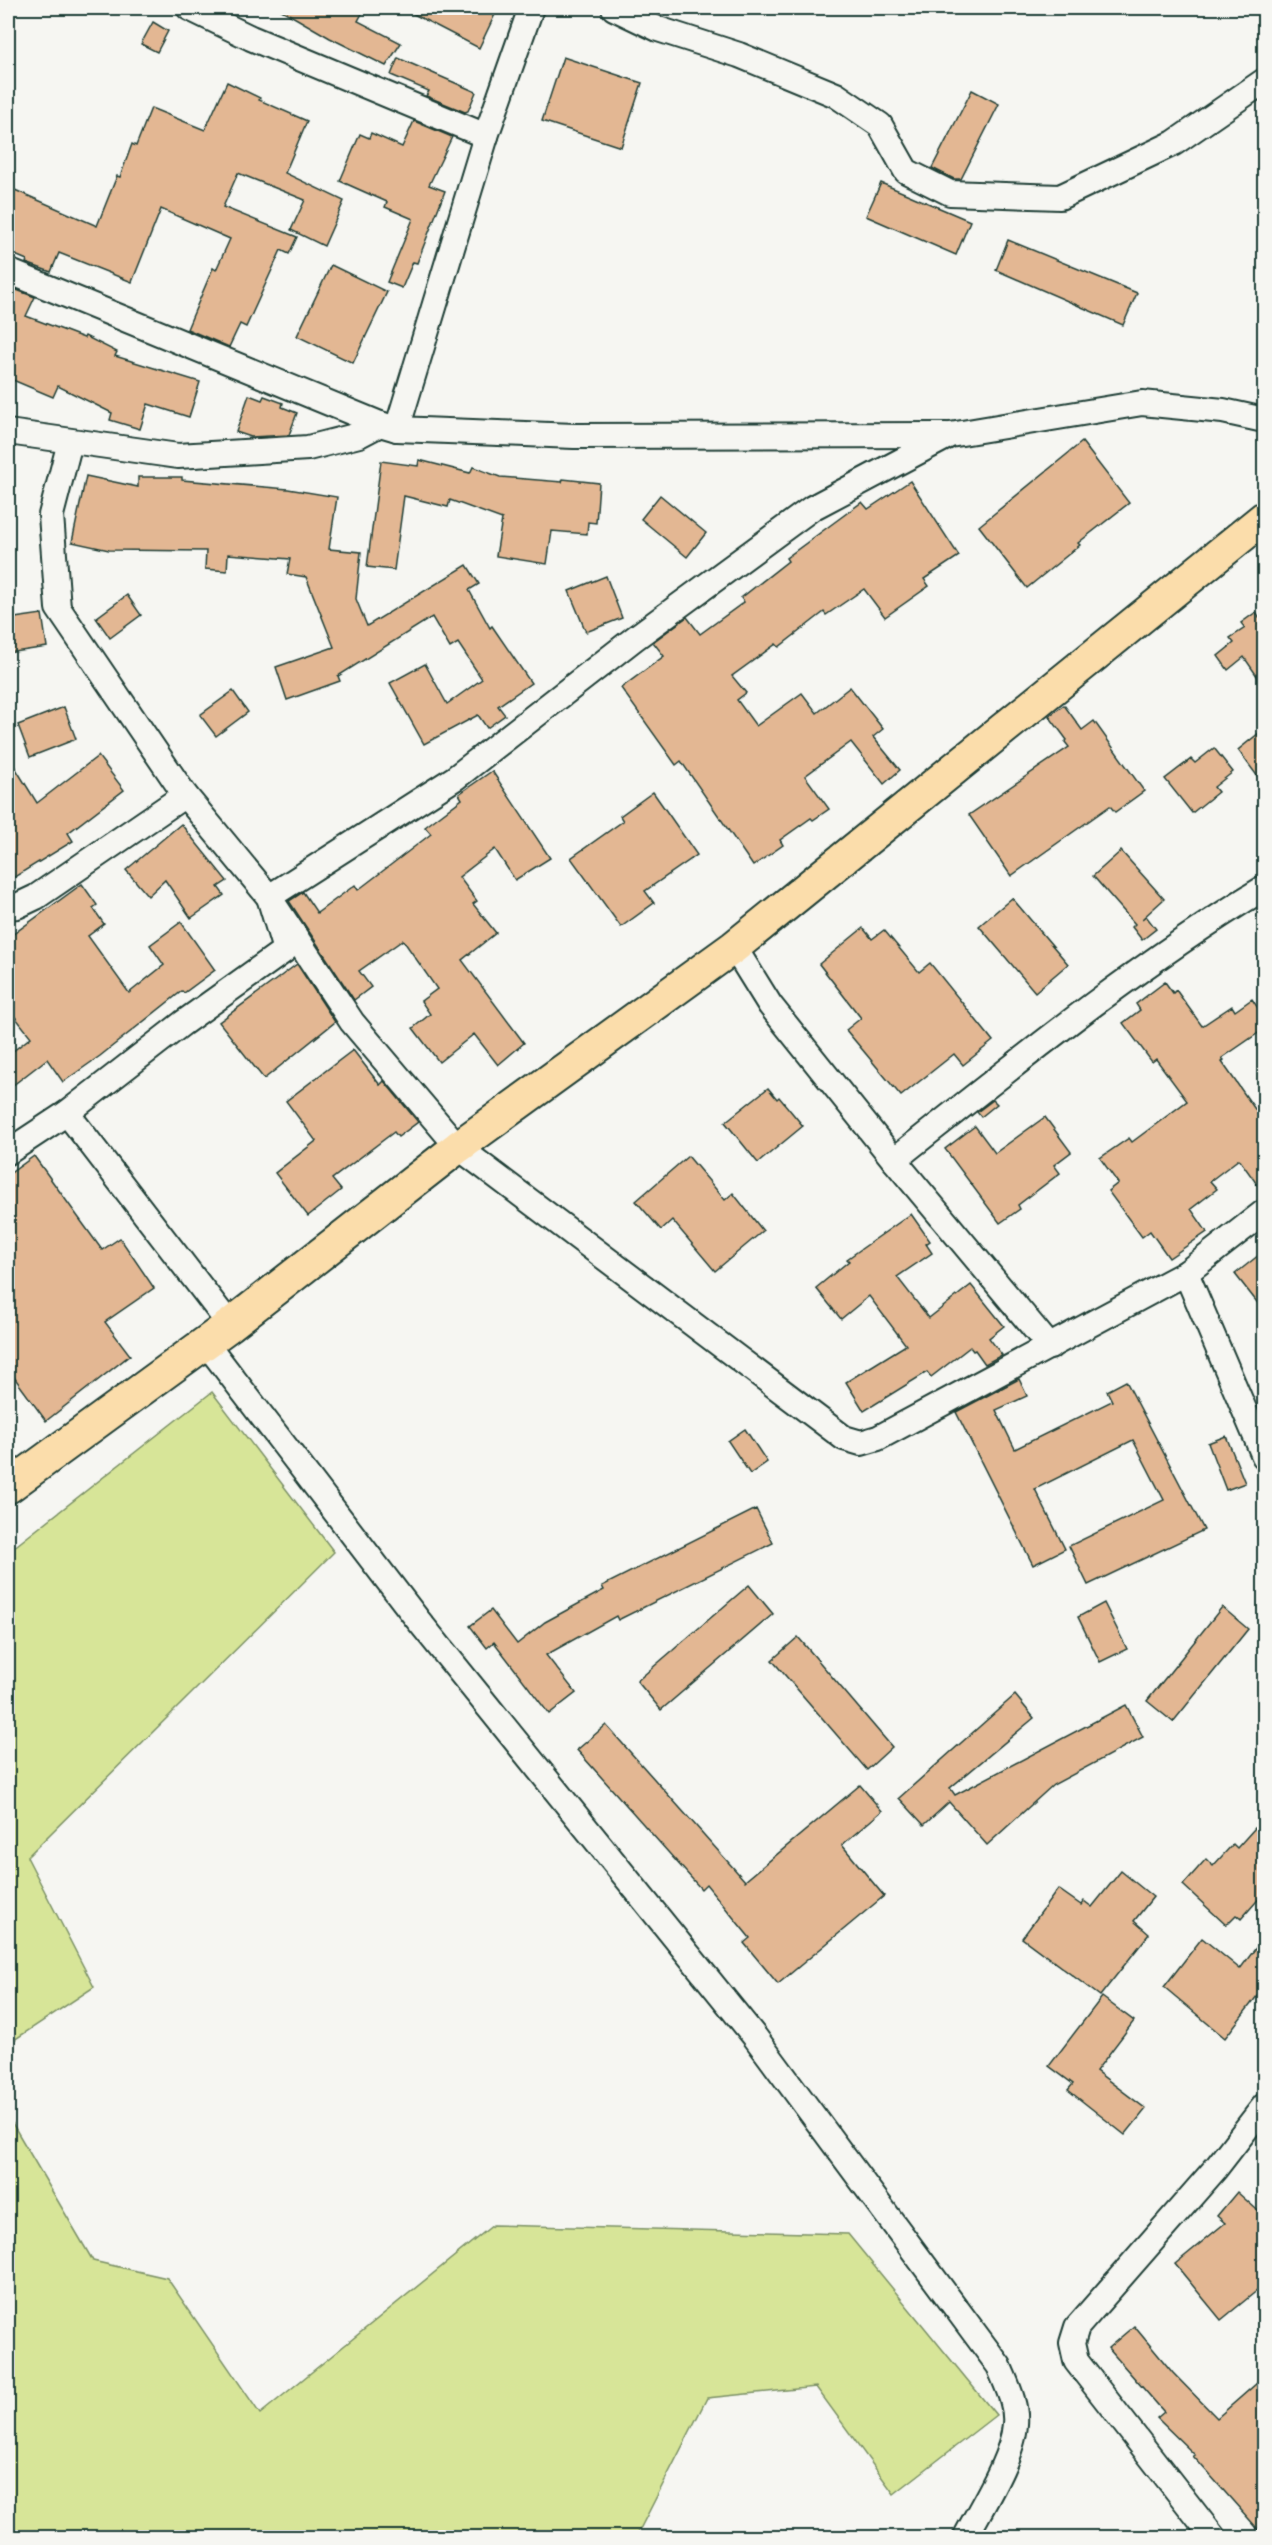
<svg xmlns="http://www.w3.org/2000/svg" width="1272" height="2545" font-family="'Indie Flower',sans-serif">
<rect width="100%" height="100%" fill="#f6f6f2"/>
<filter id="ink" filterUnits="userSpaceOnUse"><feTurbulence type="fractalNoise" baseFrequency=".0167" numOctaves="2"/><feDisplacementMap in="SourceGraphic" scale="12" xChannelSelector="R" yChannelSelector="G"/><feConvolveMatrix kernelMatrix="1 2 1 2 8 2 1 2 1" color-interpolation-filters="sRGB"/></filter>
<g filter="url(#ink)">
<g fill="#d7e598" stroke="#7b9166" stroke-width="1.5">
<path d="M 212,1392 L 334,1552 L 27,1857 L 94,1987 L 8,2044 L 8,1552 Z"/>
<path d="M 8,2116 L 93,2261 L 167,2278 L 260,2414 L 493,2225 L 848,2234 L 996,2415 L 894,2494 L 816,2387 L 707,2398 L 636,2537 L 8,2537 Z"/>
</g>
<g fill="#e3b793" stroke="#1f3d34" stroke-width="1.5">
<path d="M 278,8 L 365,8 L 358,21 L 401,43 L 386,66 L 330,38 Z"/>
<path d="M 402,8 L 498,8 L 479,48 Z"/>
<path d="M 153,22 L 168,31 L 157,52 L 141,44 Z"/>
<path d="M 563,57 L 642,83 L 621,147 L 542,121 Z"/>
<path d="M 398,58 L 476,92 L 468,111 L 465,112 L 426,96 L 429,91 L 391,75 Z"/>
<path d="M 227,82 L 260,98 L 259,100 L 307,121 L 285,173 L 344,201 L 324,246 L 291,230 L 305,200 L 238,173 L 223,207 L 297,237 L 289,254 L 281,250 L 246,327 L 240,324 L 229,347 L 187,329 L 213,268 L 216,270 L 230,239 L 161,209 L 132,282 L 59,253 L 51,272 L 26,263 L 27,260 L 8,252 L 8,187 L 97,226 L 117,176 L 120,177 L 132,144 L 136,146 L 151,108 L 205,130 Z"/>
<path d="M 972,90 L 999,104 L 961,179 L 954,179 L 932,168 Z"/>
<path d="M 414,121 L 452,137 L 429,185 L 445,191 L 417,263 L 413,262 L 402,288 L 387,282 L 413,219 L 385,207 L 387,202 L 340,181 L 360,134 L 369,138 L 371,133 L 402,147 Z"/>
<path d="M 881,183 L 970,221 L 956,255 L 866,216 Z"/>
<path d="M 1008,240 L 1137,293 L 1123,325 L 996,270 Z"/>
<path d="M 331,265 L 387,292 L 353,363 L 297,336 Z"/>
<path d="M 14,289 L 35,297 L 26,316 L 84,338 L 85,336 L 117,352 L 115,356 L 200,382 L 189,417 L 148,404 L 140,429 L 110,420 L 112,413 L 58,386 L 53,397 L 8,378 L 8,303 Z"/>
<path d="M 249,395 L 262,400 L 264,396 L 283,403 L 282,407 L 297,413 L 289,435 L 251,437 L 236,432 Z"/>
<path d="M 1082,442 L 1129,503 L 1078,543 L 1080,545 L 1027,588 L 979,526 Z"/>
<path d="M 419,460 L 470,473 L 473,467 L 500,477 L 562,482 L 563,479 L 599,483 L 596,523 L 588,522 L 587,534 L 552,531 L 547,564 L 496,556 L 502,519 L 450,500 L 448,507 L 404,496 L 394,570 L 367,567 L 381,461 L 418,466 Z"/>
<path d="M 86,476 L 138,487 L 138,477 L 182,477 L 182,480 L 288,489 L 337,497 L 329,549 L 361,552 L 356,599 L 367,626 L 467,565 L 479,584 L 469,590 L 490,628 L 492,626 L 531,683 L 498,706 L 505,715 L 487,728 L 478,715 L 424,744 L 390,683 L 425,664 L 447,704 L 482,679 L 458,643 L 450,648 L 432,617 L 338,676 L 340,681 L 287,700 L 276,667 L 334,647 L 306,577 L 287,574 L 290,559 L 228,554 L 227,571 L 205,569 L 206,551 L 109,550 L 72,542 Z"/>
<path d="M 910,481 L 959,556 L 924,579 L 929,586 L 885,617 L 864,589 L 826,615 L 824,612 L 779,647 L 776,644 L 732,676 L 746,693 L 737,700 L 756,726 L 802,693 L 817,713 L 850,687 L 883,729 L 873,737 L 900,770 L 884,784 L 851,742 L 805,776 L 829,809 L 813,820 L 811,818 L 780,840 L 783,845 L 753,866 L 681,761 L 676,765 L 621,688 L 664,656 L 653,642 L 687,617 L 700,634 L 744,602 L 741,598 L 788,561 L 786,558 L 832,524 L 862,502 L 868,509 Z"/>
<path d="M 660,495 L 706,533 L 687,557 L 641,519 Z"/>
<path d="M 606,576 L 622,618 L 586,632 L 569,591 Z"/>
<path d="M 127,595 L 141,615 L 110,638 L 96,618 Z"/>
<path d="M 1256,612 L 1259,617 L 1264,613 L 1264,686 L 1244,657 L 1228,670 L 1218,656 L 1234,643 L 1230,638 L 1245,628 L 1241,623 Z"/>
<path d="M 42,614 L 47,647 L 8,653 L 8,619 Z"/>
<path d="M 233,691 L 248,712 L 216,736 L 200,715 Z"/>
<path d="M 1064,705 L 1082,730 L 1094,721 L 1144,791 L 1115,812 L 1110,806 L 1011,876 L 969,815 L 1069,747 L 1065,742 L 1067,740 L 1049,716 Z"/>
<path d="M 64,707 L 76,739 L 30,757 L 18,725 Z"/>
<path d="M 1264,729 L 1264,785 L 1238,750 Z"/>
<path d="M 1214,748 L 1233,772 L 1214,787 L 1218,792 L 1192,813 L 1165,779 L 1191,759 L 1195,763 Z"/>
<path d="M 8,756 L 37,803 L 98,756 L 124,790 L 68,833 L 73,841 L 8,881 Z"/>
<path d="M 492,771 L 550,858 L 515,880 L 495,849 L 459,877 L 477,901 L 473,904 L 496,933 L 462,960 L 524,1043 L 498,1065 L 474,1034 L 439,1062 L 413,1028 L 430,1014 L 421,1001 L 437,989 L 403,940 L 359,971 L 371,987 L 354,1000 L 289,901 L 303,892 L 317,913 L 355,885 L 358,890 L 431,834 L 425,827 L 462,799 L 459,794 Z"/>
<path d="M 653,792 L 697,855 L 645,891 L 654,903 L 621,927 L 571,858 L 623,821 L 620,816 Z"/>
<path d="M 181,824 L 227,881 L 218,887 L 224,895 L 191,918 L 165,880 L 148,896 L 126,870 Z"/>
<path d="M 1121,851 L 1164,899 L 1142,919 L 1146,916 L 1156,929 L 1142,940 L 1132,927 L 1135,924 L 1093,876 Z"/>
<path d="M 82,884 L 97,905 L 93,908 L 104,924 L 88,936 L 129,993 L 164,965 L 150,945 L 181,922 L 215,970 L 184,993 L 182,991 L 100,1056 L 63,1082 L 47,1059 L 8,1089 L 8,1055 L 31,1037 L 8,1008 L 8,938 Z"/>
<path d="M 1012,898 L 1068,964 L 1035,992 L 979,926 Z"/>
<path d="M 863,928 L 872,939 L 884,930 L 919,972 L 930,963 L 993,1041 L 963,1065 L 954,1054 L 901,1096 L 846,1030 L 861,1018 L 819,964 Z"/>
<path d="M 297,964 L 335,1022 L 264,1079 L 219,1022 Z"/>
<path d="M 1165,982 L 1173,993 L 1176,990 L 1202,1026 L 1232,1006 L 1235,1011 L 1252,999 L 1264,1017 L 1264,1029 L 1222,1058 L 1224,1060 L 1222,1062 L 1264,1122 L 1264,1194 L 1239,1159 L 1210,1181 L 1217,1189 L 1191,1209 L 1207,1232 L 1169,1258 L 1150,1231 L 1142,1237 L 1108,1191 L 1118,1183 L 1100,1158 L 1129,1138 L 1132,1142 L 1187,1101 L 1156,1059 L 1152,1062 L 1123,1023 L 1140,1010 L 1136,1004 Z"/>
<path d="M 353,1050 L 380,1085 L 384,1081 L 418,1122 L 398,1137 L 394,1132 L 332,1179 L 341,1190 L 308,1216 L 275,1173 L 316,1141 L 286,1101 Z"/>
<path d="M 768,1088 L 777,1099 L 779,1097 L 803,1126 L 758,1163 L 725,1122 Z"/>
<path d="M 993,1100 L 997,1104 L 981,1117 L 977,1112 Z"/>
<path d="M 1045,1117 L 1071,1152 L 1054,1165 L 1060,1173 L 1018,1205 L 1020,1209 L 1000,1223 L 945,1149 L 975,1126 L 995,1153 Z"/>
<path d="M 34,1156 L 102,1250 L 120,1238 L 154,1288 L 105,1322 L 130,1355 L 46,1421 L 8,1369 L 8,1175 Z"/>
<path d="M 688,1156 L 725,1200 L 733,1193 L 763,1231 L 715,1271 L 672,1220 L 661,1230 L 636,1201 Z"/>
<path d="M 911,1214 L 930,1241 L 926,1244 L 932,1253 L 897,1277 L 929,1318 L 971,1285 L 1004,1326 L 989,1338 L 1002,1355 L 985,1364 L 975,1350 L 973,1351 L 970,1347 L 931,1377 L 927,1372 L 864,1411 L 846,1382 L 906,1345 L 869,1296 L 841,1319 L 816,1288 L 849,1261 L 847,1259 Z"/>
<path d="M 1264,1251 L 1264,1311 L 1235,1274 Z"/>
<path d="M 1019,1379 L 1027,1396 L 996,1410 L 1015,1449 L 1112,1401 L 1107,1391 L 1126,1381 L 1204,1530 L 1088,1585 L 1069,1546 L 1164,1500 L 1133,1440 L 1035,1489 L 1065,1549 L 1033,1565 L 956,1412 Z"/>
<path d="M 745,1429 L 767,1462 L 750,1474 L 728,1441 Z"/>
<path d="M 1226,1436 L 1245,1483 L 1226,1490 L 1208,1443 Z"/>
<path d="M 756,1509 L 773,1543 L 618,1620 L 616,1616 L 546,1655 L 576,1693 L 549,1714 L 494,1642 L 487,1648 L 470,1626 L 491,1610 L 517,1644 L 545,1622 L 604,1590 L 602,1586 Z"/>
<path d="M 749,1585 L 773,1614 L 661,1710 L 637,1681 Z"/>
<path d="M 1104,1603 L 1127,1649 L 1100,1662 L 1078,1617 Z"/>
<path d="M 1222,1607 L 1248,1629 L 1173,1722 L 1147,1701 Z"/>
<path d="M 798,1637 L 892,1747 L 867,1770 L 772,1660 Z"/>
<path d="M 1015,1695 L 1034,1718 L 950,1788 L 955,1795 L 1126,1705 L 1143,1737 L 1053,1785 L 987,1845 L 949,1802 L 924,1825 L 899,1798 Z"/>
<path d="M 606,1725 L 745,1881 L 860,1785 L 882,1811 L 842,1845 L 884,1896 L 778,1984 L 744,1943 L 750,1938 L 706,1884 L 701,1889 L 577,1750 Z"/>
<path d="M 1264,1818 L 1264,1893 L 1241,1919 L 1236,1915 L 1226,1925 L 1183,1885 L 1206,1859 L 1213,1866 L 1233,1844 L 1237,1848 Z"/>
<path d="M 1121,1871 L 1153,1897 L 1134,1921 L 1149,1934 L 1100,1996 L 1022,1938 L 1058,1889 L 1081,1905 L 1084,1901 L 1092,1907 Z"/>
<path d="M 1264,1937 L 1264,1987 L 1225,2038 L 1164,1987 L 1202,1938 L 1240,1969 Z"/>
<path d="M 1102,1997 L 1134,2021 L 1096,2071 L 1146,2109 L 1125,2135 L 1068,2090 L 1073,2084 L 1049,2066 Z"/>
<path d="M 1237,2192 L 1264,2216 L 1264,2285 L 1221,2320 L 1175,2264 L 1225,2223 L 1217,2216 Z"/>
<path d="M 1134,2326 L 1173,2373 L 1217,2418 L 1264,2377 L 1264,2536 L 1193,2456 L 1195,2455 L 1157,2418 L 1164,2412 L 1108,2348 Z"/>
</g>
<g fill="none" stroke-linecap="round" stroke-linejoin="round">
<g stroke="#1f3d34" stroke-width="28">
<g id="minor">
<path d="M 189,8 L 251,38 L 486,136"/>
<path d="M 614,8 L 658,29 L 739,55 L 836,95 L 880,125 L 906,171 L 950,193 L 1060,197 L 1174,143 L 1264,81"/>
<path d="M 8,271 L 380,424 L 397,429 L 574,436 L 946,435"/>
<path d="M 397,429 L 486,136 L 531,8"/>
<path d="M 8,432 L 178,456 L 308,448 L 359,435 L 380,424"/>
<path d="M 70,442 L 51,515 L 58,608 L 185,795 L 269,897 L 352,1022 L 458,1147 L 844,1438 L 861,1443 L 878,1438 L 1186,1273 L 1264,1212"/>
<path d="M 8,907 L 17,906 L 36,897 L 185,795"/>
<path d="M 734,947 L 770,1005 L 894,1160 C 1014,1065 1134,967 1264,888"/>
<path d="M 67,1113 L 230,1325"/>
<path d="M 8,1152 L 67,1113 L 183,1023 L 285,950 L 269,897 L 455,778 L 635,638 L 812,508 L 950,435 L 1142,403 L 1223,411 L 1264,420"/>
<path d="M 894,1160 L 1050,1347"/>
<path d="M 1186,1273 L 1264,1456"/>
<path d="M 206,1343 L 418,1620 L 755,2037 L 999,2366 C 1006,2384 1017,2404 1015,2424 C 1013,2458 981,2507 965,2538"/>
<path d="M 1214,2538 L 1076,2361 L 1072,2343 L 1077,2327 L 1216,2168 L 1264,2106"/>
</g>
</g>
<g stroke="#1f3d34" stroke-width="36">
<path id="major" d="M 8,1487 L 230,1325 L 458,1147 L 734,947 L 1264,518"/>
</g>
<use href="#minor" stroke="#f6f6f2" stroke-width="24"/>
<use href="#major" stroke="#fbddab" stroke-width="32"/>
</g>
</g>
<rect width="1272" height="2545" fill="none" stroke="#f6f6f2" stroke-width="30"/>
<rect x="15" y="15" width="1242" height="2515" fill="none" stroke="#1f3d34" stroke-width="2" filter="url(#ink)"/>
</svg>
